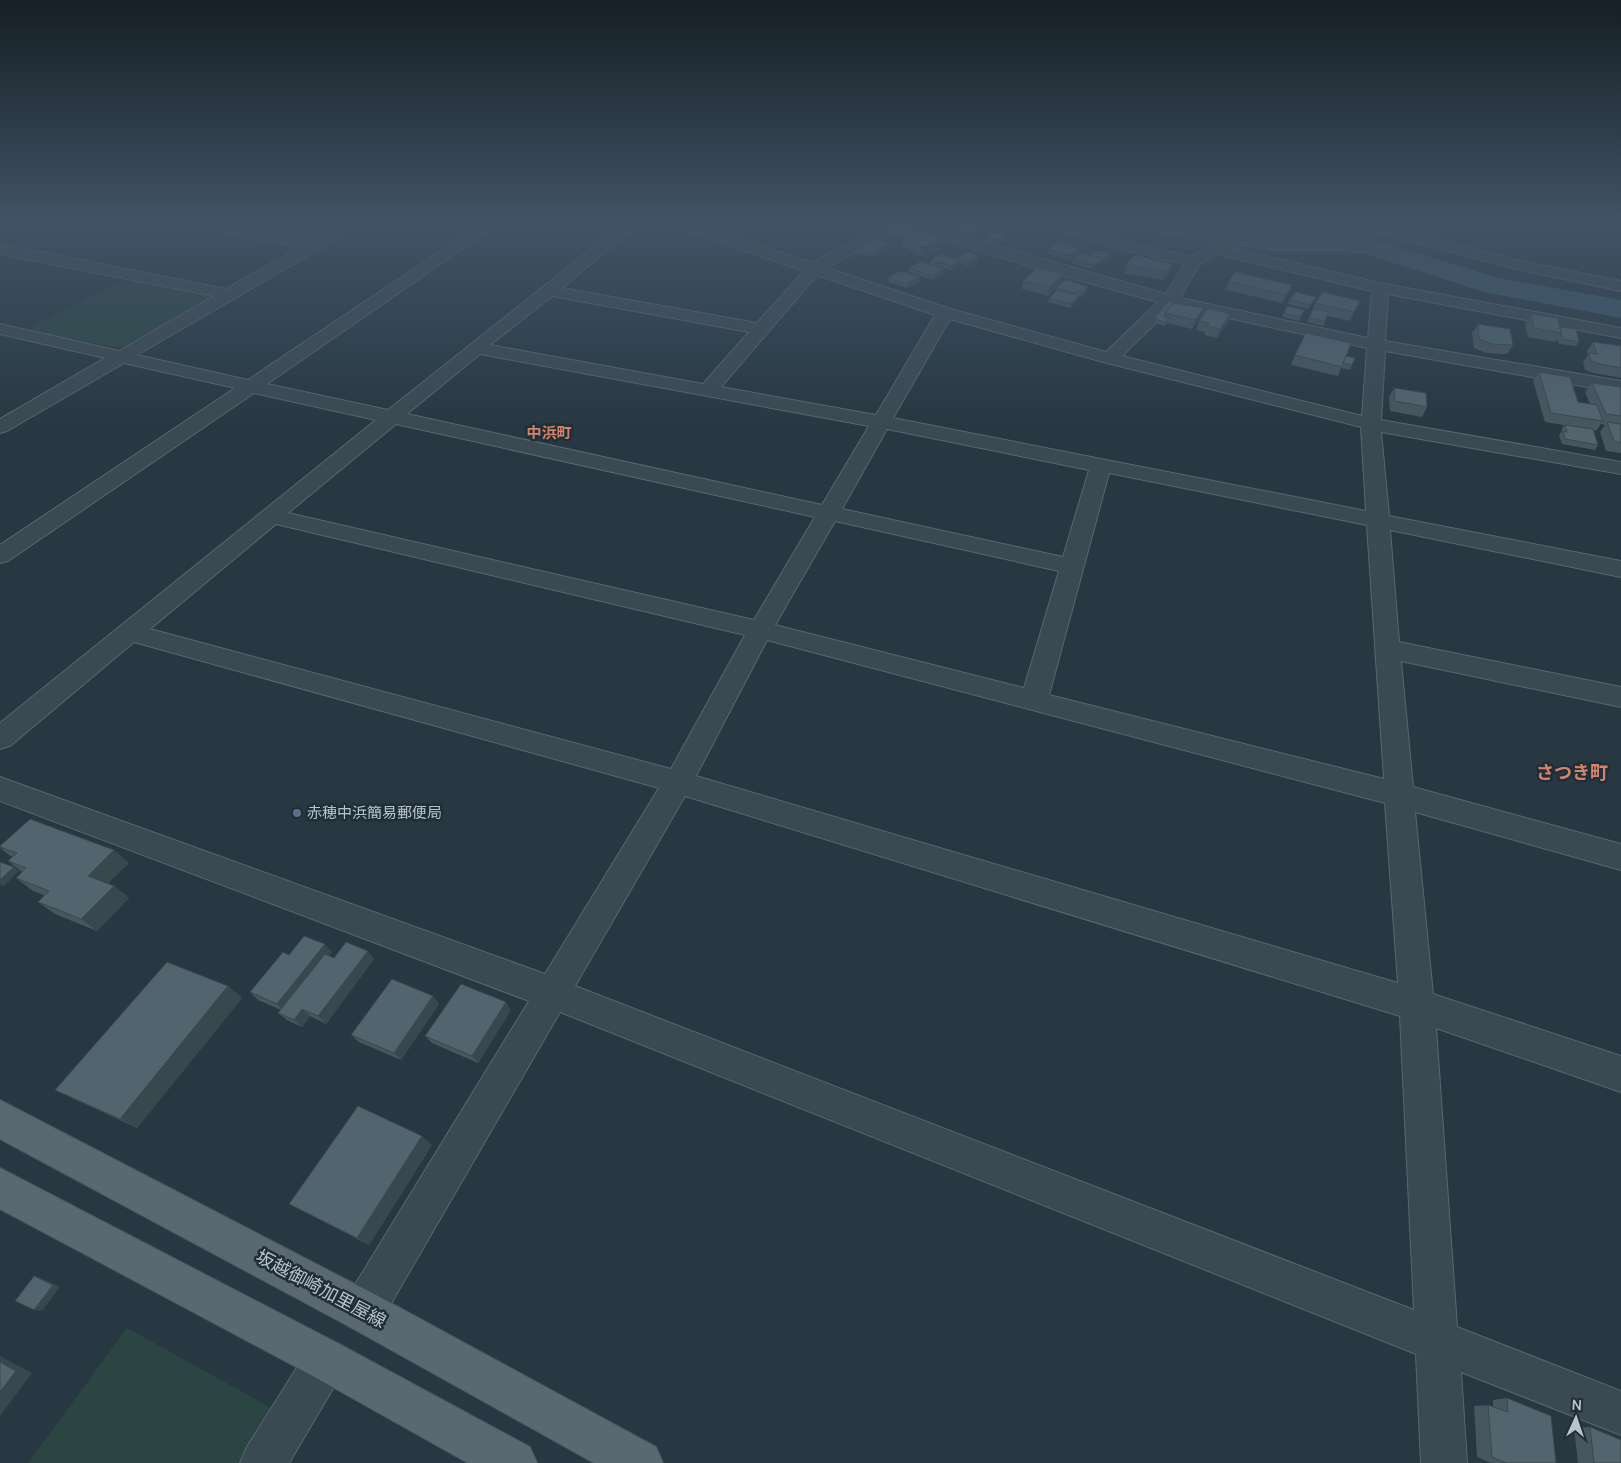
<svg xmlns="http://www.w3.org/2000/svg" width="1621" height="1463" font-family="Manrope,'Noto Sans JP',sans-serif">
<rect width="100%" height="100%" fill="#273842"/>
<g fill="#2a4542">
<path d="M 131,280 L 212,295 L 211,298 L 128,346 L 114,347 L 32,332 L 33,326 L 120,282 Z"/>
<path d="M 127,1328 L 273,1409 L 240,1463 L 28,1463 Z"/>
</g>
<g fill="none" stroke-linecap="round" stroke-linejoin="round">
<path fill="#3d596a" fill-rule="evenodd" d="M 1121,222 L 1188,222 L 1276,236 L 1365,237 L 1499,278 L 1621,300 L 1621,318 L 1484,292 L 1363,253 L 1276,252 L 1134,230 L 1125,228 Z"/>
<g stroke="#59676f" stroke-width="2">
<g id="minor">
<path d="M 181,222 L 214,222 L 312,240 L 342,222 L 360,222 L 321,248 L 137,355 L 248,380 L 484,222 L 501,222 L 267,384 L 388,410 L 625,222 L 641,222 L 562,288 L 757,323 L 804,271 L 670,225 L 668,222 L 690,222 L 812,263 L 888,222 L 915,222 L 1166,294 L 1184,264 L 1108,246 L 1046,225 L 1044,222 L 1066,222 L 1118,240 L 1191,257 L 1210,246 L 1234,236 L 1194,225 L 1192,222 L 1216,222 L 1249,232 L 1318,232 L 1354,227 L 1346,222 L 1372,222 L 1517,260 L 1621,281 L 1621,291 L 1516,269 L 1376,232 L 1318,240 L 1250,240 L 1231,248 L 1380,283 L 1621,328 L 1621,338 L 1388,294 L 1385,341 L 1621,381 L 1621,393 L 1385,351 L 1381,420 L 1621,462 L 1621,474 L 1381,432 L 1389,516 L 1621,561 L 1621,577 L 1390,530 L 1399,642 L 1621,687 L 1621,707 L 1401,661 L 1413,787 L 1621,844 L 1621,870 L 1415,812 L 1433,994 L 1621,1056 L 1621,1092 L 1436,1028 L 1457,1327 L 1621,1391 L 1621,1435 L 1461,1372 L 1467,1463 L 1421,1463 L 1416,1354 L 560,1012 L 378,1326 L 363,1332 L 348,1326 L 342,1311 L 348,1296 L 529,1001 L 0,801 L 0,777 L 545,974 L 659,788 L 134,642 L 10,746 L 0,749 L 0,723 L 376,420 L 254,393 L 8,561 L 0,563 L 0,545 L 235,388 L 124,363 L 7,431 L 0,433 L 0,419 L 105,358 L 0,334 L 0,324 L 119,351 L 214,296 L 0,254 L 0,244 L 226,289 L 300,247 L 188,226 ZM 900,227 L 1056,274 L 1158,302 L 1106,352 L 951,309 L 827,268 ZM 1217,254 L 1372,291 L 1368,338 L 1180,298 L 1199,265 ZM 817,275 L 935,315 L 876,415 L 721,387 ZM 552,296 L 749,332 L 703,384 L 490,345 ZM 1173,306 L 1367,348 L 1362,416 L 1122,356 ZM 950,319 L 1103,362 L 1361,427 L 1366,511 L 893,418 ZM 480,354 L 869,426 L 822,505 L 407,414 ZM 396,424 L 815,517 L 754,620 L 288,513 ZM 887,429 L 1089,470 L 1063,557 L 842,509 ZM 1109,473 L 1367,525 L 1384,779 L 1049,695 ZM 835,521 L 1059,571 L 1024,688 L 775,625 ZM 276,524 L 745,635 L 671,769 L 150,629 ZM 767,640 L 1385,803 L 1398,983 L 696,776 ZM 685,796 L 1400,1016 L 1414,1310 L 575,986 Z"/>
<path d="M 326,1338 L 341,1345 L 348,1360 L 341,1375 L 289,1463 L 240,1463 L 247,1447 L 311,1345 Z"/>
</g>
</g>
<g stroke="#48555e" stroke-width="2">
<g id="major">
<path d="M 0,1100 L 378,1296 L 656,1447 L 663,1463 L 594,1463 L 348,1326 L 0,1139 Z"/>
<path d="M 0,1168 L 341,1345 L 530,1447 L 537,1463 L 468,1463 L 311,1375 L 0,1209 Z"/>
</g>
</g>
<use href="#minor" fill="#3b4952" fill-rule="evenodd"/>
<use href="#major" fill="#596871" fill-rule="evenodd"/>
</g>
<g fill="#47575f">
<path d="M 924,222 L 954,222 L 943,228 Z"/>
<path d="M 859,224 L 876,228 L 868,232 L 859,229 Z"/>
<path d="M 955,226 L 987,227 L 970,236 L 955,230 Z"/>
<path d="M 914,230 L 914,233 L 941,249 L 922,256 L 901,246 L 902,238 L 897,238 L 887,235 L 887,231 Z"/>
<path d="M 986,236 L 1005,239 L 998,244 L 985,241 Z"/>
<path d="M 856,248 L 888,248 L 872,257 L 856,252 Z"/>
<path d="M 1080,248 L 1079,253 L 1069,260 L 1048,254 L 1048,249 Z"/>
<path d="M 1109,254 L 1108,258 L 1102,263 L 1101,262 L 1100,263 L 1092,269 L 1072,263 L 1073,259 L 1090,256 L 1090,255 Z"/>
<path d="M 958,258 L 978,260 L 969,266 L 959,263 L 959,264 L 951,270 L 930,264 L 931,260 L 958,259 Z"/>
<path d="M 1126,264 L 1172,264 L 1169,273 L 1163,280 L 1124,273 Z"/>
<path d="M 909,268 L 944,274 L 933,280 L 909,272 Z"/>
<path d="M 1062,274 L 1061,283 L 1048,296 L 1022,289 L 1023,281 Z"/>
<path d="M 888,278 L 920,282 L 906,288 L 888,282 Z"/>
<path d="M 1229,281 L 1288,294 L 1282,303 L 1226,290 Z"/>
<path d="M 1088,287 L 1087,292 L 1082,297 L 1079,296 L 1078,300 L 1070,308 L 1048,302 L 1049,298 L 1056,291 L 1056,288 Z"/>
<path d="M 1290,299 L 1314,301 L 1308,309 L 1288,304 Z"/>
<path d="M 1168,301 L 1201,317 L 1192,329 L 1167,323 L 1165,326 L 1153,323 L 1154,319 Z"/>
<path d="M 1360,301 L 1350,321 L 1328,316 L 1323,326 L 1307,322 L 1315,303 Z"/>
<path d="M 1287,306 L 1304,310 L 1299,321 L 1282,317 Z"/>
<path d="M 1230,314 L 1227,323 L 1217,338 L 1204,335 L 1205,332 L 1196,330 L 1199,321 Z"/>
<path d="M 1531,314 L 1560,327 L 1579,342 L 1576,346 L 1559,344 L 1557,339 L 1555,342 L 1528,337 L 1525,323 Z"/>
<path d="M 1478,324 L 1513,345 L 1507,354 L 1486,353 L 1474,348 L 1472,333 Z"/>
<path d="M 1593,342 L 1621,346 L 1621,378 L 1594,373 L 1585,370 L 1583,362 L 1588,355 L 1587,351 Z"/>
<path d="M 1295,355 L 1346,356 L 1355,358 L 1350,370 L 1341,368 L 1338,376 L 1291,365 Z"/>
<path d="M 1539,372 L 1578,402 L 1590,404 L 1585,392 L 1592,383 L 1621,387 L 1621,453 L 1606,451 L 1600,432 L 1605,425 L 1601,424 L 1596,431 L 1593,430 L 1598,445 L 1595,450 L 1562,444 L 1559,435 L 1562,431 L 1562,429 L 1564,425 L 1545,422 L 1533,381 Z"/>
<path d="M 1394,388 L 1427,407 L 1422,417 L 1390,411 L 1389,397 Z"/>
<path d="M 0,848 L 129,863 L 108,883 L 114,886 L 129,898 L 97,931 L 55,914 L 38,902 L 44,895 L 33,891 L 16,878 L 22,872 L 8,861 L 12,857 Z"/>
<path d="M 332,952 L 329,956 L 334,958 L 374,959 L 326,1024 L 310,1016 L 302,1027 L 287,1020 L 278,1013 L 281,1010 L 258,1000 L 250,992 L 289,955 Z"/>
<path d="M 228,986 L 242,998 L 137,1128 L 74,1099 L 55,1090 Z"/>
<path d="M 433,996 L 439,1004 L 401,1060 L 359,1042 L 351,1035 Z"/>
<path d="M 511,1010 L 478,1063 L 432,1043 L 425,1036 Z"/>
<path d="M 432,1145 L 369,1245 L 289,1204 Z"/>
<path d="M 1507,1398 L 1556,1463 L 1491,1463 L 1477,1457 L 1474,1406 L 1488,1405 L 1493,1407 L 1493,1400 Z"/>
<path d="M 1590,1427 L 1621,1463 L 1578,1463 L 1574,1428 Z"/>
</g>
<g fill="#39474e">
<path d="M 944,222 L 954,222 L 943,228 Z"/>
<path d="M 876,223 L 876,228 L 868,232 L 868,228 Z"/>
<path d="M 987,223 L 987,227 L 970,236 L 971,231 Z"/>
<path d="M 914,230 L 914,234 L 907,238 L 908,234 Z"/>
<path d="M 1005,235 L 1005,239 L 998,244 L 999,240 Z"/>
<path d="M 942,240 L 941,249 L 922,256 L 922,247 Z"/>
<path d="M 888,244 L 888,248 L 872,257 L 872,253 Z"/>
<path d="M 1080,248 L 1079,253 L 1069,260 L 1069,255 Z"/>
<path d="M 1109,254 L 1108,258 L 1102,263 L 1103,258 Z"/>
<path d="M 979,256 L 978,260 L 969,266 L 970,262 Z"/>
<path d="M 1101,259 L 1100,263 L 1092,269 L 1093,265 Z"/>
<path d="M 960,260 L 959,264 L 951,270 L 951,266 Z"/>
<path d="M 1172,264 L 1169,273 L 1163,280 L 1165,272 Z"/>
<path d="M 944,269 L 944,274 L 933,280 L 934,276 Z"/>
<path d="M 1062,274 L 1061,283 L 1048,296 L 1050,287 Z"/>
<path d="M 920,277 L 920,282 L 906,288 L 906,284 Z"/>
<path d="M 1292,285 L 1288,294 L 1282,303 L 1286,295 Z"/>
<path d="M 1088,287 L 1087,292 L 1082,297 L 1083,293 Z"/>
<path d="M 1079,295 L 1078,300 L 1070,308 L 1071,304 Z"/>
<path d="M 1204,308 L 1201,317 L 1192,329 L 1195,320 Z"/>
<path d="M 1230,314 L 1227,323 L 1217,338 L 1220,329 Z"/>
<path d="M 114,850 L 129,863 L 103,888 L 88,876 Z"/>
<path d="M 14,867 L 19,871 L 3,887 L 0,884 L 0,880 Z"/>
<path d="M 114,886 L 129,898 L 97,931 L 81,919 Z"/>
<path d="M 325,944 L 332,952 L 285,1012 L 277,1004 Z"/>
<path d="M 368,951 L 374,959 L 326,1024 L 318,1016 Z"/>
<path d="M 228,986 L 242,998 L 137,1128 L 120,1119 Z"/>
<path d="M 433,996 L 439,1004 L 401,1060 L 394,1053 Z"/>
<path d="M 506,1002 L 511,1010 L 478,1063 L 472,1056 Z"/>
<path d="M 302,1009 L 310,1016 L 302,1027 L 294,1020 Z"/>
<path d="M 422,1136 L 432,1145 L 369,1245 L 357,1238 Z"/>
<path d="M 34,1276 L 41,1278 L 60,1287 L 42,1311 L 34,1310 Z"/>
<path d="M 0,1356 L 32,1373 L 0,1416 Z"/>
</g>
<g fill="#52656f" stroke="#39474e">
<path d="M 863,222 L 873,222 L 876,223 L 868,228 L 859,224 Z"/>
<path d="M 963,222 L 985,222 L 987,223 L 971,231 L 955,226 Z"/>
<path d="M 897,225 L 914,230 L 908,234 L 898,234 L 887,231 Z"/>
<path d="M 921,231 L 942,240 L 922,247 L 902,237 Z"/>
<path d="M 992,232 L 1005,235 L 999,240 L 986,236 Z"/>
<path d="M 872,239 L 888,244 L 872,253 L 856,248 Z"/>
<path d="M 1059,242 L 1080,248 L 1069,255 L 1048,249 Z"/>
<path d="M 1097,250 L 1109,254 L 1103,258 L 1090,255 Z"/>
<path d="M 967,252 L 979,256 L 970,262 L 958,258 Z"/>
<path d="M 1082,253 L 1101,259 L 1093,265 L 1073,259 Z"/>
<path d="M 940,254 L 960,260 L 951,266 L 931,260 Z"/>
<path d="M 1135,255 L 1172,264 L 1165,272 L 1126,264 Z"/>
<path d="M 920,262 L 944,269 L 934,276 L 909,268 Z"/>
<path d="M 1037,268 L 1062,274 L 1050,287 L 1023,281 Z"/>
<path d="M 900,271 L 920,277 L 906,284 L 888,278 Z"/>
<path d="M 1235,272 L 1292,285 L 1286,295 L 1229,281 Z"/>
<path d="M 1066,279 L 1088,287 L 1083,293 L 1078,291 L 1076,293 L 1056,288 Z"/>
<path d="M 1057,290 L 1079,295 L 1071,304 L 1049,298 Z"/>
<path d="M 1296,292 L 1316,297 L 1310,305 L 1290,299 Z"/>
<path d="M 1323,292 L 1360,301 L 1354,312 L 1315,303 Z"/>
<path d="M 1168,301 L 1175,303 L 1173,303 L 1165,313 L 1164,317 L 1169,318 L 1166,322 L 1154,319 Z"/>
<path d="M 1173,303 L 1204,308 L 1195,320 L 1165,313 Z"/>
<path d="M 1287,306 L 1304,310 L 1301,317 L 1284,313 Z"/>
<path d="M 1208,308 L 1230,314 L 1220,329 L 1207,326 L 1209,323 L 1199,321 Z"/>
<path d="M 1313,309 L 1329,312 L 1325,321 L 1309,318 Z"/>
<path d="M 1531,314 L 1558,318 L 1561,333 L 1534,328 Z"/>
<path d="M 1478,324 L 1510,329 L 1513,345 L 1492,344 L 1479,339 Z"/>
<path d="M 1560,327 L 1576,329 L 1579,342 L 1562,339 Z"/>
<path d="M 1306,333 L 1351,343 L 1342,367 L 1295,355 Z"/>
<path d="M 1593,342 L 1621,346 L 1621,368 L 1600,364 L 1591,361 L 1589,353 L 1597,354 Z"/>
<path d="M 1346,356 L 1355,358 L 1352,365 L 1343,363 Z"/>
<path d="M 1539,372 L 1570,377 L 1578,402 L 1597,405 L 1603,421 L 1551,413 Z"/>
<path d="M 1592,383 L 1621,387 L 1621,416 L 1606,414 Z"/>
<path d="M 1394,388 L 1426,393 L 1427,407 L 1395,401 Z"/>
<path d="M 1607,422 L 1621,424 L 1621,443 L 1614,441 Z"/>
<path d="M 1565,425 L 1593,429 L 1598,445 L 1565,439 L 1563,431 L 1567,432 Z"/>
<path d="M 30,819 L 114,850 L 88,876 L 114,886 L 81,919 L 38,902 L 49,891 L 16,878 L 26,868 L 8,861 L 17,853 L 0,847 L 0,846 Z"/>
<path d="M 0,862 L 14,867 L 0,880 Z"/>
<path d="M 304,936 L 325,944 L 277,1004 L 250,992 L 283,952 L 289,955 Z"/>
<path d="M 346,942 L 368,951 L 318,1016 L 302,1009 L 294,1020 L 278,1013 L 325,954 L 334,958 Z"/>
<path d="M 167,962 L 228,986 L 120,1119 L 55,1090 Z"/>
<path d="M 392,979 L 433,996 L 394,1053 L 351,1035 Z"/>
<path d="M 461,984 L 506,1002 L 472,1056 L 425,1036 Z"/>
<path d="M 358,1106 L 422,1136 L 357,1238 L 289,1204 Z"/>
<path d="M 34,1276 L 53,1285 L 34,1310 L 15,1301 Z"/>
<path d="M 0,1362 L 16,1371 L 0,1392 Z"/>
<path d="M 1507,1398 L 1551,1416 L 1556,1463 L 1507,1463 L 1492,1457 L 1488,1405 L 1508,1412 Z"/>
<path d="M 1590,1427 L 1621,1440 L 1621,1463 L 1594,1463 Z"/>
</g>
<linearGradient id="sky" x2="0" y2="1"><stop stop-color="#151f24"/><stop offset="0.52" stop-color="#415365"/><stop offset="1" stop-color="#415365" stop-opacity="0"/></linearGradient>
<rect width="1621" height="427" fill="url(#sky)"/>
<circle fill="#5c6f8a" stroke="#202e37" stroke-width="2" cx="297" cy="813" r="5"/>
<g text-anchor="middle" stroke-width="5" stroke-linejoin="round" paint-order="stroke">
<g font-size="15" font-weight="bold" fill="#d5836a" stroke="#202e37">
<text x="549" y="438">中浜町</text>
</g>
<g font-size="15" fill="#b8c4cc" stroke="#202e37" text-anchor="start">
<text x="307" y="818">赤穂中浜簡易郵便局</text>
</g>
<g font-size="18" font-weight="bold" fill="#d5836a" stroke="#202e37">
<text x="1572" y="779">さつき町</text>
</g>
<g font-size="18" fill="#b8c4cc" stroke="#202e37">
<text transform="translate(321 1289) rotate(28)" y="6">坂越御崎加里屋線</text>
</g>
</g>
<g transform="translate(1576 1418) rotate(3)" stroke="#202e37" stroke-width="4" paint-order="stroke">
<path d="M0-4L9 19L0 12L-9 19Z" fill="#b8c4cc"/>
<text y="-8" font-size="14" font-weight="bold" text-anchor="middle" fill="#b8c4cc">N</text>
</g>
</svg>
